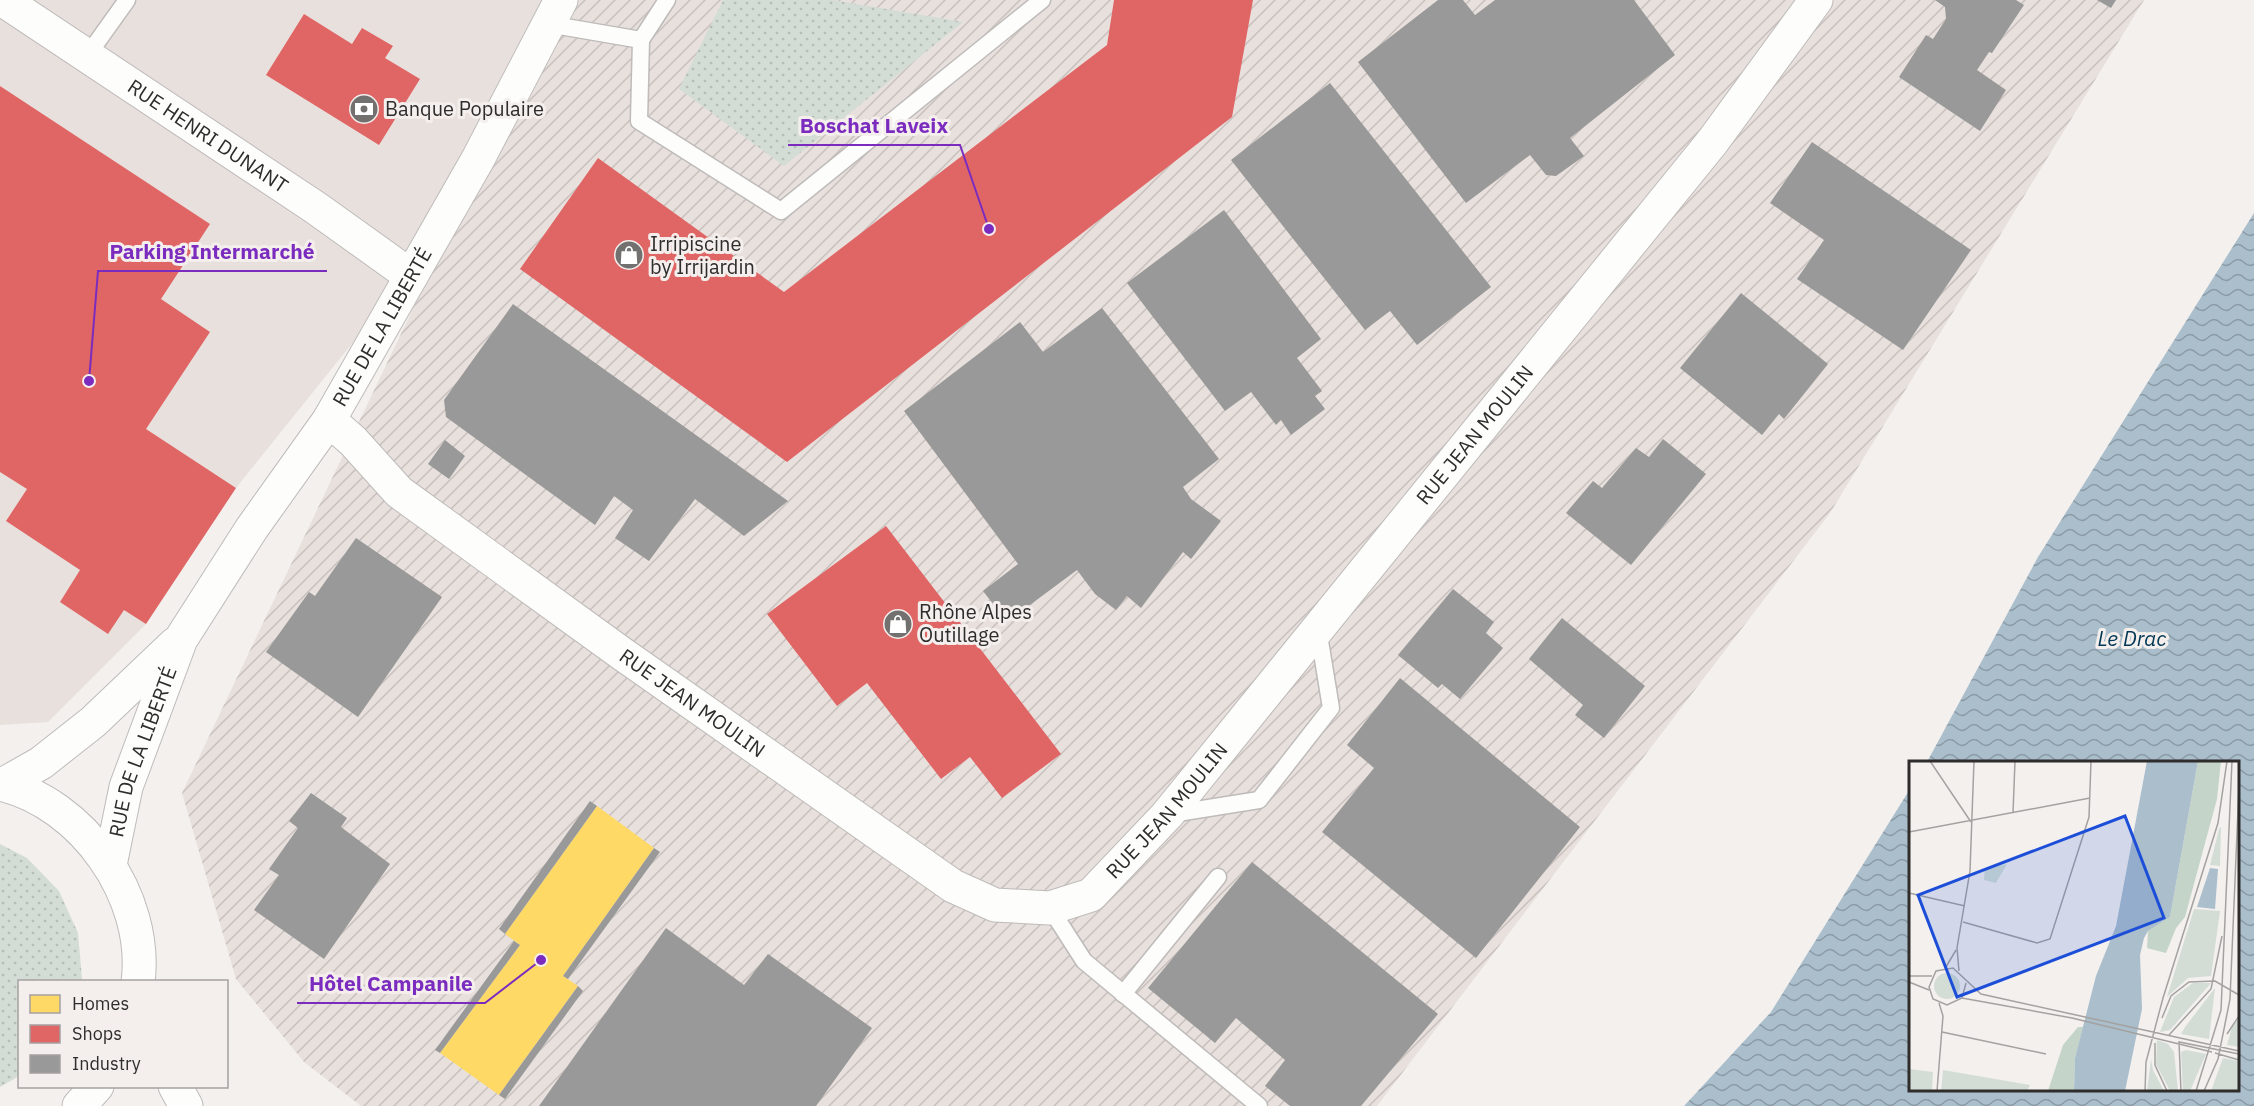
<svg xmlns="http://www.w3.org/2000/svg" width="2254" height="1106" font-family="'IBM Plex Sans',sans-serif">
<defs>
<pattern id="industrial-furrows" width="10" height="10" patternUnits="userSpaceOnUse" patternTransform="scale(1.5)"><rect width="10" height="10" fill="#e8e0dc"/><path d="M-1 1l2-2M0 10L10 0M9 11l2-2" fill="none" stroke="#c7c0bd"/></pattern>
<pattern id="grass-dots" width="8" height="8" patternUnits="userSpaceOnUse" patternTransform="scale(1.5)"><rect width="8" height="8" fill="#d3ddd5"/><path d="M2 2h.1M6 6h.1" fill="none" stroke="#b5beb7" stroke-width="1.8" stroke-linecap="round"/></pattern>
<pattern id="water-waves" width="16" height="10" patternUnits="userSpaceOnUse" patternTransform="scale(1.5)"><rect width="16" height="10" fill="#aabecc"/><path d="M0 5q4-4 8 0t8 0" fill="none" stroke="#8b9ba6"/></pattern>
</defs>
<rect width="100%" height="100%" fill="#f3f0ee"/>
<path fill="#e8e0dc" d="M 0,0 L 557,0 L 461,208 L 236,488 L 146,624 L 48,722 L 0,725 Z"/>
<path fill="url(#industrial-furrows)" d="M 557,0 L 2144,0 L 1830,513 L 1377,1106 L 361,1106 L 304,1062 L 236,979 L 182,793 L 461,208 Z"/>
<g fill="url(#grass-dots)">
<path d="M 723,0 L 833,0 L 963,22 L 784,166 L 679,89 Z"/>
<path d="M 0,844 L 27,858 L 59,891 L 78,933 L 82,979 L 81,982 L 20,982 L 19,1076 L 0,1087 Z"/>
</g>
<path fill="url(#water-waves)" d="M 2254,213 L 2254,1106 L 1684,1106 L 1771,1012 L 1910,789 L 1910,1090 L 2238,1090 L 2238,762 L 1927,762 L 2038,557 Z"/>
<path fill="#ffd966" d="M 597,806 L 654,848 L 563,976 L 578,986 L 499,1095 L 440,1053 L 520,945 L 505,934 Z"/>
<g fill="#e06666">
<path d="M 1114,0 L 1253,0 L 1232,117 L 787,462 L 520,269 L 598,158 L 784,292 L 1107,45 Z"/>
<path d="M 304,14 L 352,44 L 362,28 L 393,46 L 385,58 L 420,79 L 379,145 L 266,75 Z"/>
<path d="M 0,86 L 210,224 L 161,299 L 210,332 L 146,429 L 236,488 L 146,624 L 124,610 L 108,634 L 60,602 L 80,570 L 6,521 L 27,489 L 0,472 Z"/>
<path d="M 886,526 L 1061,754 L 1002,798 L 970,757 L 941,779 L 867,683 L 837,706 L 767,614 Z"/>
</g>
<g fill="#999">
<path d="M 1438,0 L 1463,0 L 1475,15 L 1495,0 L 1634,0 L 1675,55 L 1570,138 L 1584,156 L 1556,176 L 1546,175 L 1530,155 L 1466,203 L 1358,62 Z"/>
<path d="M 1935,0 L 2016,0 L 2024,5 L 1992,53 L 1989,52 L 1977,70 L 2006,90 L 1980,131 L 1899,77 L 1926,35 L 1933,39 L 1946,19 L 1945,7 Z"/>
<path d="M 2097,0 L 2116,0 L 2111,8 Z"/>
<path d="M 1330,83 L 1491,287 L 1417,345 L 1390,311 L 1365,330 L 1231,160 Z"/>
<path d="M 1812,142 L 1971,250 L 1903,350 L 1797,279 L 1824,240 L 1770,203 Z"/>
<path d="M 1224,210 L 1321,339 L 1297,358 L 1322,391 L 1315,396 L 1325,409 L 1291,435 L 1281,420 L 1276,425 L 1251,392 L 1225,411 L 1127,283 Z"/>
<path d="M 1741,293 L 1828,364 L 1784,419 L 1779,414 L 1762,435 L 1680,368 Z"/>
<path d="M 513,304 L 788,501 L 744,536 L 695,499 L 649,561 L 615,538 L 633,510 L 614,496 L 595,525 L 446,417 L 444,400 Z"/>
<path d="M 1102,308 L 1219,459 L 1183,487 L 1191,499 L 1221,521 L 1191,559 L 1183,552 L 1141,608 L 1127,596 L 1116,610 L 1095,594 L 1077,570 L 1007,622 L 983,591 L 1018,564 L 904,411 L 1020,322 L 1043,352 Z"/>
<path d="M 1663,439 L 1706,474 L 1631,565 L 1566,513 L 1593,481 L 1602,488 L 1636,448 L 1649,457 Z"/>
<path d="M 445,440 L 465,456 L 449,479 L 428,464 Z"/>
<path d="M 356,538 L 442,597 L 358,717 L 266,652 L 309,592 L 315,596 Z"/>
<path d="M 1453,589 L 1494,622 L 1486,633 L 1503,648 L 1460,699 L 1442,684 L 1438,688 L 1398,655 Z"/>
<path d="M 1562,618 L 1645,686 L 1604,738 L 1575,715 L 1583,705 L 1529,659 Z"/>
<path d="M 1400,678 L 1580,827 L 1476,958 L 1322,832 L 1374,768 L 1347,745 Z"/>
<path d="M 311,793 L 347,818 L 341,827 L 390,864 L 324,959 L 254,910 L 279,875 L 269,869 L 298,828 L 289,821 Z"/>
<path d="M 590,801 L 597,806 L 505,934 L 499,929 Z"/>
<path d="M 654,848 L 660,852 L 568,979 L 563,976 Z"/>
<path d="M 1252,862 L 1438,1014 L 1361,1106 L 1290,1106 L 1265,1086 L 1285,1060 L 1236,1018 L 1215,1043 L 1148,988 Z"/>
<path d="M 666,928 L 744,985 L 768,954 L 872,1028 L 816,1106 L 539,1106 Z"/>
<path d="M 514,941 L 520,945 L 440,1053 L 435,1050 Z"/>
<path d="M 578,986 L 583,991 L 505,1099 L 499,1095 Z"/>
</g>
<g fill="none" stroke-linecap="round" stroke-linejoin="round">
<g stroke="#bebbba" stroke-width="19">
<g id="lane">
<path d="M 667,0 L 641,40 L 639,121 L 781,211 L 1042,0"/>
<path d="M 548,24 L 641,40"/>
<path d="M 87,56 L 127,0"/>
<path d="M 1171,814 L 1259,800 L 1331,708 L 1318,629"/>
<path d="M 1050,908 L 1084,961 L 1259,1106"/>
<path d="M 1123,994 L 1218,877"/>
</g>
</g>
<g stroke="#bebbba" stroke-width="35">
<g id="street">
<path id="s1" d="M 3,0 L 316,208 L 411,276"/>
<path id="s2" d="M 329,420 L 353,441 L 399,492 L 621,653 L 953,886 L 995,905 L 1050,908 L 1091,895 L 1167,815 L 1713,141 L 1816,0"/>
<path d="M 4,784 L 41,763 L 93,722 L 175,644"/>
<path id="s3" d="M 110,865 L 126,787 L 181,639 L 252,528 L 329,420 L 478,159 L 561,0"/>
</g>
</g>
<g stroke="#bebbba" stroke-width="35">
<g id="secondary">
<path d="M 0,784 C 83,803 149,897 138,982"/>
<path d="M 175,1086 L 186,1106"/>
<path d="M 79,1106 L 97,1086"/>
</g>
</g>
<use href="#lane" stroke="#fdfdfc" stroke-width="16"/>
<use href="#street" stroke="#fdfdfc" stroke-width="33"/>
<use href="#secondary" stroke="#fdfdfc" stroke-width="33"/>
</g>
<defs>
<g id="bank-disc" transform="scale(1.5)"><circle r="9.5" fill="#737170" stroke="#f4efed"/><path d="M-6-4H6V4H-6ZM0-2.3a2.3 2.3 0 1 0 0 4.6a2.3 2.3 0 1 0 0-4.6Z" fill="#fff"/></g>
<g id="shop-disc" transform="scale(1.5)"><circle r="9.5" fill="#737170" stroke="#f4efed"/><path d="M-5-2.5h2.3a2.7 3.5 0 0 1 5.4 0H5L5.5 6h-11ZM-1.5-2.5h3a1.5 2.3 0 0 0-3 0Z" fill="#fff"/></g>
</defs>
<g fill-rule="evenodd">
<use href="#bank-disc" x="364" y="109"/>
<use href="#shop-disc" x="629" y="255"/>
<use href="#shop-disc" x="898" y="624"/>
</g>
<g text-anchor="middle" stroke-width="6" stroke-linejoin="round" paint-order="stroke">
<g font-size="20" fill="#2e2d2c" stroke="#f4efed" text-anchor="start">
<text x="385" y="116">Banque Populaire</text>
<text x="650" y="251">Irripiscine<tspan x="650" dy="23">by Irrijardin</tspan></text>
<text x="919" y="619">Rhône Alpes<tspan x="919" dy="23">Outillage</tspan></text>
</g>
<g font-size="20" fill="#2e2d2c" stroke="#f4efed">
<text dy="7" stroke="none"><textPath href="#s1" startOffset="246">RUE HENRI DUNANT</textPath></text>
<text dy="7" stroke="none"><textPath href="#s3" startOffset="609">RUE DE LA LIBERTÉ</textPath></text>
<text dy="7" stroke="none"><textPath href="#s2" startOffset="1524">RUE JEAN MOULIN</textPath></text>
<text dy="7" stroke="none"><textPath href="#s2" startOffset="462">RUE JEAN MOULIN</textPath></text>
<text dy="7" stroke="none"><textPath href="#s3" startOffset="118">RUE DE LA LIBERTÉ</textPath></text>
<text dy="7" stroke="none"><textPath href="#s2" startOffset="1038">RUE JEAN MOULIN</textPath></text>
</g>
<g font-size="21" font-style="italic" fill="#003755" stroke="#f4efed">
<text x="2132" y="646">Le Drac</text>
</g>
</g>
<g transform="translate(1909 761)">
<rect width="330" height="330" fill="#f3f0ee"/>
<path d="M 312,66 L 311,105 L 301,104 L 310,68 ZM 98,103 L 87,122 L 75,119 L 76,107 ZM 285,148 L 311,150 L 302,215 L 279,217 L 258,236 ZM25 225a13 13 0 1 1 26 0a13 13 0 1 1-26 0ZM 284,222 L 302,222 L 261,269 L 251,271 L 265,236 ZM 306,227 L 300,278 L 272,273 L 276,266 ZM 330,258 L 330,286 L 318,284 L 323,266 ZM 248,279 L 259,283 L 265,291 L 269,330 L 261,330 L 247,303 ZM 277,289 L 297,293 L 281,330 L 274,330 L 272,291 ZM 314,297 L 330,300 L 330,330 L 302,330 ZM 242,298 L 244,309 L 255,330 L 238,330 ZM 0,308 L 24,311 L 23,330 L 0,330 Z" fill="#d3ddd5"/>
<path d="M 289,0 L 312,0 L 308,38 L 276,156 L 267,167 L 257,192 L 238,187 L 239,170 L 261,156 ZM 169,266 L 174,266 L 166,297 L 165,330 L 139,330 L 154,284 Z" fill="#c4d4c9"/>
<path d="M 34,309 L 121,324 L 118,330 L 32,330 Z" fill="#d3ddd5"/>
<path d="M 238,0 L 289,0 L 261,156 L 239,170 L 235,177 L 231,194 L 233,248 L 216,330 L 165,330 L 166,297 L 187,215 L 207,165 ZM 301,107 L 309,108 L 306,148 L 288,146 Z" fill="#aabecc"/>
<path fill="none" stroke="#a4a2a0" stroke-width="1.5" d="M 21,0 L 62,61M 104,52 L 106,0M 0,71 L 181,37M 0,132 L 56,145M 54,161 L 128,182 L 141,178 L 180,56 L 182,0M 37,206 L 47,189M 50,210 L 48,187 L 61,110 L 65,0M 0,215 L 23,215M 0,221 L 20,229M 57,222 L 53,237 L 38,244 L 24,238 L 20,226 L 27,210 L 44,207 L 72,233 L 330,290M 53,237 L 163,257 L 303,291M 253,257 L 262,235 L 280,221 L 306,220 L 330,234M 33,271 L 137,293M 318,273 L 330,255M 260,274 L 302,228 L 313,175M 246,282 L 246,304 L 258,330M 306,292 L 330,299M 28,330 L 34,255 L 30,242M 236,330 L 237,301 L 254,237 L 309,62 L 318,0M 272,330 L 270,281 L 330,293M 287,330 L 312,249 L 323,0M 295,330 L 309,298 L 321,238 L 330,25"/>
<path fill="#1d4ed8" fill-opacity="0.15" stroke="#1d4ed8" stroke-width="3" d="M 216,55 L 255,157 L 48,236 L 9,134 Z"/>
<rect width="330" height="330" fill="none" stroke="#2e2d2c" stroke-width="3"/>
</g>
<path fill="none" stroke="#7b2cbf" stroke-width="2" d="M989 229L960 145H788M89 381L98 271H327M541 960L485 1003H297"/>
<g fill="#7b2cbf" stroke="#f4efed" stroke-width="2">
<circle cx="989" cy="229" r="6"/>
<circle cx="89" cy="381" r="6"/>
<circle cx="541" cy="960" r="6"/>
</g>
<g font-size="21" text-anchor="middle" font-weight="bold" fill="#7b2cbf" stroke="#f4efed" stroke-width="6" stroke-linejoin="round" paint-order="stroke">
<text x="874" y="133">Boschat Laveix</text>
<text x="212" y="259">Parking Intermarché</text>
<text x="391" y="991">Hôtel Campanile</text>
</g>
<rect x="18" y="980" width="210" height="108" fill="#f4efed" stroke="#a5a1a0" stroke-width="1.5"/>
<rect x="30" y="995" width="30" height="18" fill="#ffd966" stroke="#a5a1a0" stroke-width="1.5"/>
<text x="72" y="1010" font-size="18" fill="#2e2d2c">Homes</text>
<rect x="30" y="1025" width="30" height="18" fill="#e06666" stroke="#a5a1a0" stroke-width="1.5"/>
<text x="72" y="1040" font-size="18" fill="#2e2d2c">Shops</text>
<rect x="30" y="1055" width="30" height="18" fill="#999999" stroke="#a5a1a0" stroke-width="1.5"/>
<text x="72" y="1070" font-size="18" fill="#2e2d2c">Industry</text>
</svg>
